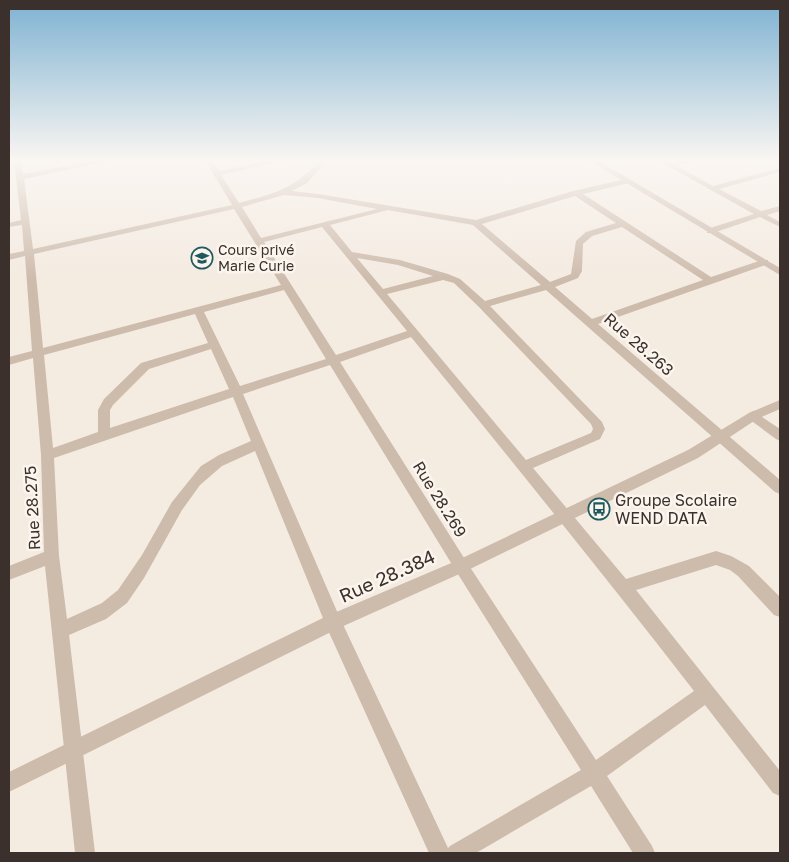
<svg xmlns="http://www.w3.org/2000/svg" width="789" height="862" font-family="'Golos Text',sans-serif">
<rect width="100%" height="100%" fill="#f4ebe1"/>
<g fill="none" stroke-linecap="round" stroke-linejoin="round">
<g fill="#cdbbac" fill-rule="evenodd">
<path d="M 14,160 L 22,160 L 23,174 L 98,160 L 114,160 L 24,179 L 33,249 L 232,205 L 205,160 L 212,160 L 219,171 L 271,160 L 286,160 L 221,175 L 239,203 C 279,192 291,190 321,160 L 328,160 L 307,183 L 292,191 L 318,194 L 476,220 L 573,191 L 626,179 L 629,179 L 629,183 L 583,194 L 711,277 L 762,260 L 768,260 L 768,264 L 598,324 L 780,480 L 780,494 L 775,492 L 546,290 L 490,306 L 602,422 L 605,429 L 600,439 L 533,468 L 626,579 L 716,551 L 731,556 L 749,566 L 780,597 L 780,617 L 774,615 L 738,576 L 730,570 L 716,565 L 636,590 L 780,771 L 780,796 L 773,793 L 705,705 L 607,776 L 652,846 L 655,853 L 633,853 L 591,786 L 476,853 L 429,853 L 327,628 L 255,451 L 222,466 L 200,485 L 182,510 L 144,578 L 127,603 L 106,619 L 69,635 L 95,853 L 75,853 L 45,566 L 9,580 L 9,566 L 44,552 L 41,455 L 33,358 L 9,365 L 9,357 L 32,351 L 25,256 L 9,260 L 9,254 L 24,251 L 22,225 L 9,227 L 9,223 L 21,220 ZM 284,195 L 318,198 L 377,209 L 261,238 L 242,207 ZM 575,196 L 616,223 L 586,232 L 576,241 L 571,274 L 550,282 L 482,224 ZM 234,209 L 281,285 L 43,348 L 34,254 ZM 388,210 L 473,225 L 541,285 L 485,301 L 460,279 L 448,274 L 400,260 L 352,252 L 330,225 ZM 322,227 L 407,331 L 336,355 L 264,242 ZM 622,227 L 703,280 L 592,319 L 555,287 L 578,278 L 582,271 L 583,244 L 592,236 ZM 357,258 L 398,265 L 433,276 L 383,289 ZM 443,280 L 454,283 L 479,307 L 591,424 L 593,429 L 591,433 L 526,460 L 387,294 ZM 284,290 L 326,359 L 240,386 L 204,312 ZM 195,314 L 208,343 L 141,363 L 104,399 L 98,410 L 98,432 L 53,448 L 44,355 ZM 411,337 C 507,455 601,571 694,691 L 596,760 L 466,561 L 340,362 ZM 211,349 L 229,389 L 110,428 L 110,410 L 113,405 L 149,369 ZM 330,365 L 456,571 L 581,770 L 450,846 L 448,848 L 339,616 L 243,394 ZM 233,397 L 251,441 L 219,455 L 201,466 L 172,502 L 142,555 L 118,590 L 102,603 L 67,619 L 59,556 L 54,458 Z"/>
<path d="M 657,160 L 666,160 L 672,164 L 684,160 L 696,160 L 677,166 L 713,186 L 780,168 L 780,172 L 719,189 L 761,211 L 780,206 L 780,211 L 767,215 L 780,222 L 780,227 L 760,217 L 713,233 L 707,233 L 707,229 L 754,214 Z"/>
<path d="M 753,411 L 780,429 L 780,441 L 776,439 L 749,419 L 747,416 L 749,413 Z"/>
</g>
<g fill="#cdbbac" fill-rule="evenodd">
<path d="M 588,160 L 597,160 L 780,268 L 780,275 Z"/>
<path d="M 780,400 L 780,409 L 757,419 L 698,458 L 466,571 L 339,628 L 9,792 L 9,772 L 327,616 L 456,561 L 688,450 L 749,413 Z"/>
</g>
</g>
<linearGradient id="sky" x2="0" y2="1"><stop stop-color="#7eb2d2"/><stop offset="0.57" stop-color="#faf6f2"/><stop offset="1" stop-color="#faf6f2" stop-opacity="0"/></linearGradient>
<rect width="789" height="281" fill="url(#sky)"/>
<defs>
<g id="school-ring" transform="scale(1.125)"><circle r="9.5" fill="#fbf5ee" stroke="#1f5a5e" stroke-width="1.5"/><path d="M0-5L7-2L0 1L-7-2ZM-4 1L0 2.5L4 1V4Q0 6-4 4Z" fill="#1f5a5e"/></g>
<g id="bus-ring" transform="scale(1.125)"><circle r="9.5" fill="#fbf5ee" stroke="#1f5a5e" stroke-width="1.5"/><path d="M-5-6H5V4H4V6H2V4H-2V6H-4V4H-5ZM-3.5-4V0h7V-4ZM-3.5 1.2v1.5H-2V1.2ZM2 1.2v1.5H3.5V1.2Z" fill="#1f5a5e"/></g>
</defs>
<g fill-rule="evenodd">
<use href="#school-ring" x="202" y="258"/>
<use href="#bus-ring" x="599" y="509"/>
</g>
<g text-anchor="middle" stroke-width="5" stroke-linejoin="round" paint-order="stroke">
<g font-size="14" fill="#3b302b" stroke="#fbf5ee" text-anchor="start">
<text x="218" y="255">Cours privé<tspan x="218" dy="16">Marie Curie</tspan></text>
</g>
<g font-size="16" fill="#3b302b" stroke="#fbf5ee">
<text transform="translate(639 344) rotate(41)" y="6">Rue 28.263</text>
<text transform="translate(440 499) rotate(58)" y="6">Rue 28.269</text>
<text transform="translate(32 508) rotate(-93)" y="6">Rue 28.275</text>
</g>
<g font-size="16" fill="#3b302b" stroke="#fbf5ee" text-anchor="start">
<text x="615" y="506">Groupe Scolaire<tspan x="615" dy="18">WEND DATA</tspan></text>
</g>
<g font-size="19" fill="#3b302b" stroke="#fbf5ee">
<text transform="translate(387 576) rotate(-24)" y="7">Rue 28.384</text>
</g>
</g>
<rect width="789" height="862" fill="none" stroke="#3b302b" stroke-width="20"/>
</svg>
